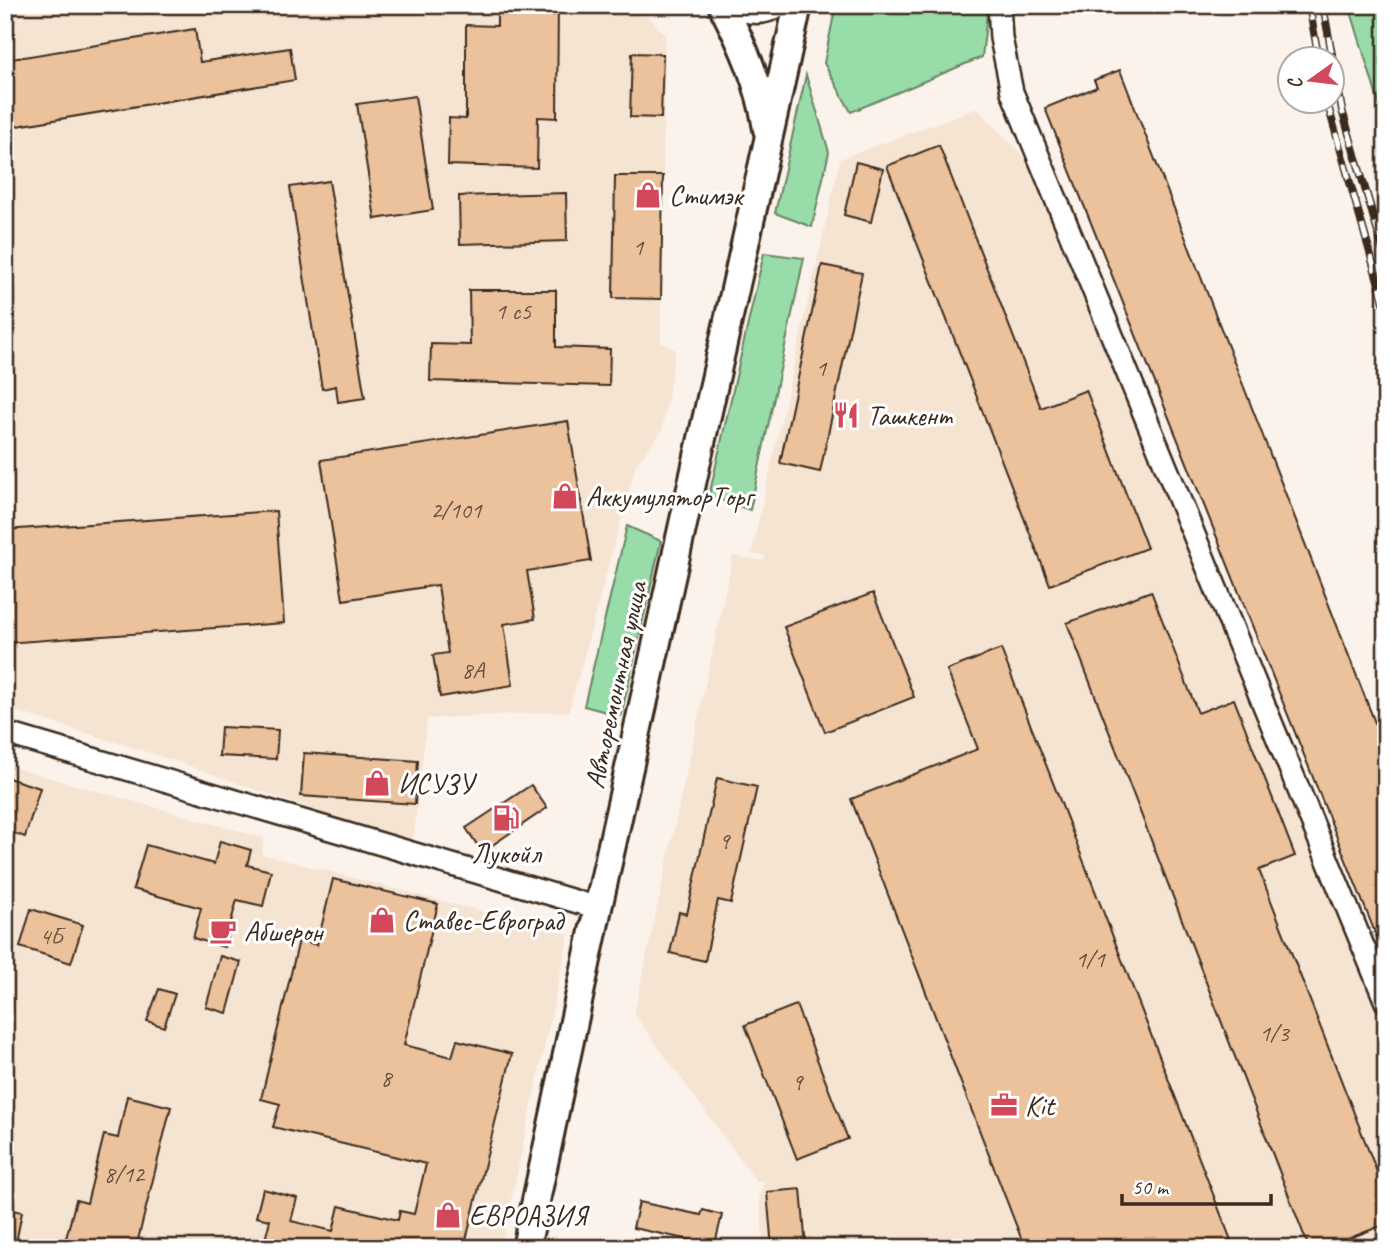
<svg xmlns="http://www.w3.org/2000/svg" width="1391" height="1253" font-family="Caveat,sans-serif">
<rect width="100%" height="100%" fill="#fbf3eb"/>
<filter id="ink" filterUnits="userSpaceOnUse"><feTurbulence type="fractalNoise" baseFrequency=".0143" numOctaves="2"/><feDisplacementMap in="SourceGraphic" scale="14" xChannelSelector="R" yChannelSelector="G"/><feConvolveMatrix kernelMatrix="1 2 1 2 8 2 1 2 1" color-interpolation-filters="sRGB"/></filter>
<g filter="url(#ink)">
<g fill="#f6e4d3">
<path d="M 5,5 L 637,5 L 665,34 L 661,343 L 676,350 L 662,431 L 636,465 L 569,711 L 427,719 L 413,845 L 166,758 L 5,708 Z"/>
<path d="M 977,108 L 1030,163 L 1386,1020 L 1386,1248 L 764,1248 L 759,1196 L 764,1181 L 756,1181 L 634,1014 L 733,556 L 764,561 L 765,556 L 751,554 L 840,159 Z"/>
<path d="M 5,765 L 264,838 L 262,854 L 569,934 L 501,1248 L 5,1248 Z"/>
</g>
<g fill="#98dca9" stroke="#6a8364" stroke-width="2">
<path d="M 836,5 L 988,5 L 982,57 L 851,112 L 824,63 Z"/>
<path d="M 1349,5 L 1386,5 L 1386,127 Z"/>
<path d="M 806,75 L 829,152 L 812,227 L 775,213 Z"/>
<path d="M 764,253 L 804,258 L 750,510 L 709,496 Z"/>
<path d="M 627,526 L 661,541 L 621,716 L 584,706 Z"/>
</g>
<g fill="#ecc29c" stroke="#3b2a1e" stroke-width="2">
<path d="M 497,5 L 558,5 L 557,118 L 538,117 L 537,168 L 448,165 L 449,118 L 466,119 L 466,25 L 497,26 Z"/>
<path d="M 195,29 L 200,62 L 290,48 L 295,80 L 5,128 L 5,60 Z"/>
<path d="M 632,53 L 663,54 L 661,118 L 630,117 Z"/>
<path d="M 1120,70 L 1386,751 L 1386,960 L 1045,108 L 1097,87 L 1094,80 Z"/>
<path d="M 415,96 L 433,210 L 375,219 L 357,104 Z"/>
<path d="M 939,145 L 1041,408 L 1086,390 L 1147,548 L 1050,585 L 887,166 Z"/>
<path d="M 856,162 L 883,169 L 871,222 L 844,215 Z"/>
<path d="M 615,176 L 663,176 L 661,299 L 613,298 Z"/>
<path d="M 329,181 L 365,398 L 338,402 L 336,386 L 322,389 L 290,187 Z"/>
<path d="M 566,193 L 567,241 L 460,244 L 459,196 Z"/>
<path d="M 822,265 L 862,273 L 820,472 L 780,463 Z"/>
<path d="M 469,290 L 556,290 L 556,347 L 610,349 L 609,386 L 430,381 L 431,344 L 470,345 Z"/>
<path d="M 568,421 L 591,561 L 527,571 L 535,619 L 504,624 L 513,685 L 440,697 L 433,655 L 448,653 L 438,585 L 343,600 L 321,460 Z"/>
<path d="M 276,511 L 284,623 L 5,643 L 5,530 Z"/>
<path d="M 1151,591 L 1198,713 L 1234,699 L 1295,856 L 1259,870 L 1386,1195 L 1386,1224 L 1324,1248 L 1309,1248 L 1067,623 Z"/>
<path d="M 873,593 L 914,697 L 825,732 L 784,627 Z"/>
<path d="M 1001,649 L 1234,1248 L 1025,1248 L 851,799 L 978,749 L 947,670 Z"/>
<path d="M 221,727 L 278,730 L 276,759 L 219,756 Z"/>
<path d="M 304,753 L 418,761 L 415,804 L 301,796 Z"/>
<path d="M 5,777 L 40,788 L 25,837 L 5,830 Z"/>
<path d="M 717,778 L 757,787 L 731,903 L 718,900 L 705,961 L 670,953 L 679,912 L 687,914 Z"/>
<path d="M 531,785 L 547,808 L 482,852 L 466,828 Z"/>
<path d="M 220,841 L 251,850 L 247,865 L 271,871 L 263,906 L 237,900 L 224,947 L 193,938 L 201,908 L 133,889 L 146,845 L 214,864 Z"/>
<path d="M 333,879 L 438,904 L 404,1045 L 452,1057 L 457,1040 L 512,1054 L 464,1248 L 321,1248 L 287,1239 L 285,1248 L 263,1248 L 270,1220 L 256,1217 L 263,1189 L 297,1198 L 291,1221 L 333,1231 L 339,1206 L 398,1220 L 400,1211 L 414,1214 L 426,1164 L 273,1127 L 280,1104 L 261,1099 L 299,940 L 317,945 Z"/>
<path d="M 31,909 L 83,925 L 71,963 L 20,947 Z"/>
<path d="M 220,956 L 241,962 L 227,1013 L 206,1007 Z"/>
<path d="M 159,989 L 175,994 L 164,1027 L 147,1021 Z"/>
<path d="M 796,1005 L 848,1139 L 797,1159 L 745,1025 Z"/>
<path d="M 127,1096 L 171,1107 L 136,1248 L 87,1248 L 65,1242 L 76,1200 L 87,1203 L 104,1135 L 118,1138 Z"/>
<path d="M 801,1189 L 806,1248 L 772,1248 L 767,1192 Z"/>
<path d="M 639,1202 L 701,1215 L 703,1210 L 722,1215 L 714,1248 L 693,1248 L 695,1241 L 633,1228 Z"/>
<path d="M 5,1208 L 22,1212 L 15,1248 L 5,1248 Z"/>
</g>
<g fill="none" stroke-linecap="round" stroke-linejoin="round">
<g stroke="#3b2a1e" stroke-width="26">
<g id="minor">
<path d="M 731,5 C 747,14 763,16 779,5"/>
<path d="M 999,5 L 1001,38 L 1012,92 L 1386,1002"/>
<path d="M 5,733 L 598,908"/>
</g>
</g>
<g stroke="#3b2a1e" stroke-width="32">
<g id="tertiary">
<path d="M 722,5 C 743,45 760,84 767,129"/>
<path d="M 526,1248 L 598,908 L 798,5"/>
</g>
</g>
<use href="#minor" stroke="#fff" stroke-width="21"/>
<use href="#tertiary" stroke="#fff" stroke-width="26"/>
<g stroke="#3b2a1e" stroke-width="8">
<g id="rail">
<path d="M 1309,5 L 1319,60"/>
<path d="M 1323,5 L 1342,110 L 1386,260"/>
<path d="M 1327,102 L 1386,309"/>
</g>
</g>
<use href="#rail" stroke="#fff" stroke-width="5" stroke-dasharray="16" stroke-linecap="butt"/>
</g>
</g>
<defs>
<g id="shop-bare" transform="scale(2.1)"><path d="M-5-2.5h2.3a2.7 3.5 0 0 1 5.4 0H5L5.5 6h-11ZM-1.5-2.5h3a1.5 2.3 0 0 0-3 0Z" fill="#d1495b" stroke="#fff" stroke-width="2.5" paint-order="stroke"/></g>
<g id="restaurant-bare" transform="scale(2.1)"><path d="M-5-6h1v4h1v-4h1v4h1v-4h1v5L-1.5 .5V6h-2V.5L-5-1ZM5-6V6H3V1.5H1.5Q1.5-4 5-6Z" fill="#d1495b" stroke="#fff" stroke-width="2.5" paint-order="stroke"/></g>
<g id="fuel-bare" transform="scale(2.1)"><path d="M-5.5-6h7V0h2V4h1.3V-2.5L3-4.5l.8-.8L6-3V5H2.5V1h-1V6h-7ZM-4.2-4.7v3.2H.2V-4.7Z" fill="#d1495b" stroke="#fff" stroke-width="2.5" paint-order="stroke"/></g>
<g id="cafe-bare" transform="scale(2.1)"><path d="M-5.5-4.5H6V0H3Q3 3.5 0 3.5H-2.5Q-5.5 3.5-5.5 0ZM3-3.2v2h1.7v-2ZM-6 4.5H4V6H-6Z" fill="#d1495b" stroke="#fff" stroke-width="2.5" paint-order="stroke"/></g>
<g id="office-bare" transform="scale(2.1)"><path d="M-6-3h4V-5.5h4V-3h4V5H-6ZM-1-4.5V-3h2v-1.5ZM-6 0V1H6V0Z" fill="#d1495b" stroke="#fff" stroke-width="2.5" paint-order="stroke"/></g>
</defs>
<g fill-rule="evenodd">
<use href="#shop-bare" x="648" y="195"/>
<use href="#restaurant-bare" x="846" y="415"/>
<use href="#shop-bare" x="565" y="496"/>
<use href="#shop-bare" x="377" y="783"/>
<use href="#fuel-bare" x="506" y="818"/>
<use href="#shop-bare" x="382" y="920"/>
<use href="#cafe-bare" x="223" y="931"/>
<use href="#office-bare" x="1004" y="1105"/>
<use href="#shop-bare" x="448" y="1215"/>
</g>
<g text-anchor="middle" stroke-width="6" stroke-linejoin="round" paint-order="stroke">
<g font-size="24" fill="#67503e">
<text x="638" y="255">1</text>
<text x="513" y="319">1 с5</text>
<text x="821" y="376">1</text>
<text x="456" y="518">2/101</text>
<text x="473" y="678">8А</text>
<text x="724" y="849">9</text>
<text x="51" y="944">4Б</text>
<text x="1090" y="967">1/1</text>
<text x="1274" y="1041">1/3</text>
<text x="386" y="1086">8</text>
<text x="797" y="1090">9</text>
<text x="124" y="1182">8/12</text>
</g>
<g font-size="28" fill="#3b2a1e" stroke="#fff" text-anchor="start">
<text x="669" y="205">Стимэк</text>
<text x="867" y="425">Ташкент</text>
<text x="586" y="506">АккумуляторТорг</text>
<text x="398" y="793">ИСУЗУ</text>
<text x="506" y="863" text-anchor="middle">Лукойл</text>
<text x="403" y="930">Ставес-Евроград</text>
<text x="244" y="941">Абшерон</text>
<text x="1025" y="1115">Kit</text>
<text x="469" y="1225">ЕВРОАЗИЯ</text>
</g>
<g font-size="28" fill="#3b2a1e" stroke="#fff">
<text transform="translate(615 685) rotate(-78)" y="10">Авторемонтная улица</text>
</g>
</g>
<rect width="1391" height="1253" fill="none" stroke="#fff" stroke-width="28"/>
<rect x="14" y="14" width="1363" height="1225" fill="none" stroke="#3b2a1e" stroke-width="2.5" filter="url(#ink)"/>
<g transform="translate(1311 80) rotate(256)"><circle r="33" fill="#ffffff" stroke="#b1aaa5" stroke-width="2"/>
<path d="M0-5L12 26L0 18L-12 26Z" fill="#d1495b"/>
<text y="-10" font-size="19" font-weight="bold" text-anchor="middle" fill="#3b2a1e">С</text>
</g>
<path d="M1122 1194v10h149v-10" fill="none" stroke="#3b2a1e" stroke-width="3.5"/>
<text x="1132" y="1194" font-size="21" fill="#3b2a1e" stroke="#ffffff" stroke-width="5" paint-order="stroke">50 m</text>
</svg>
